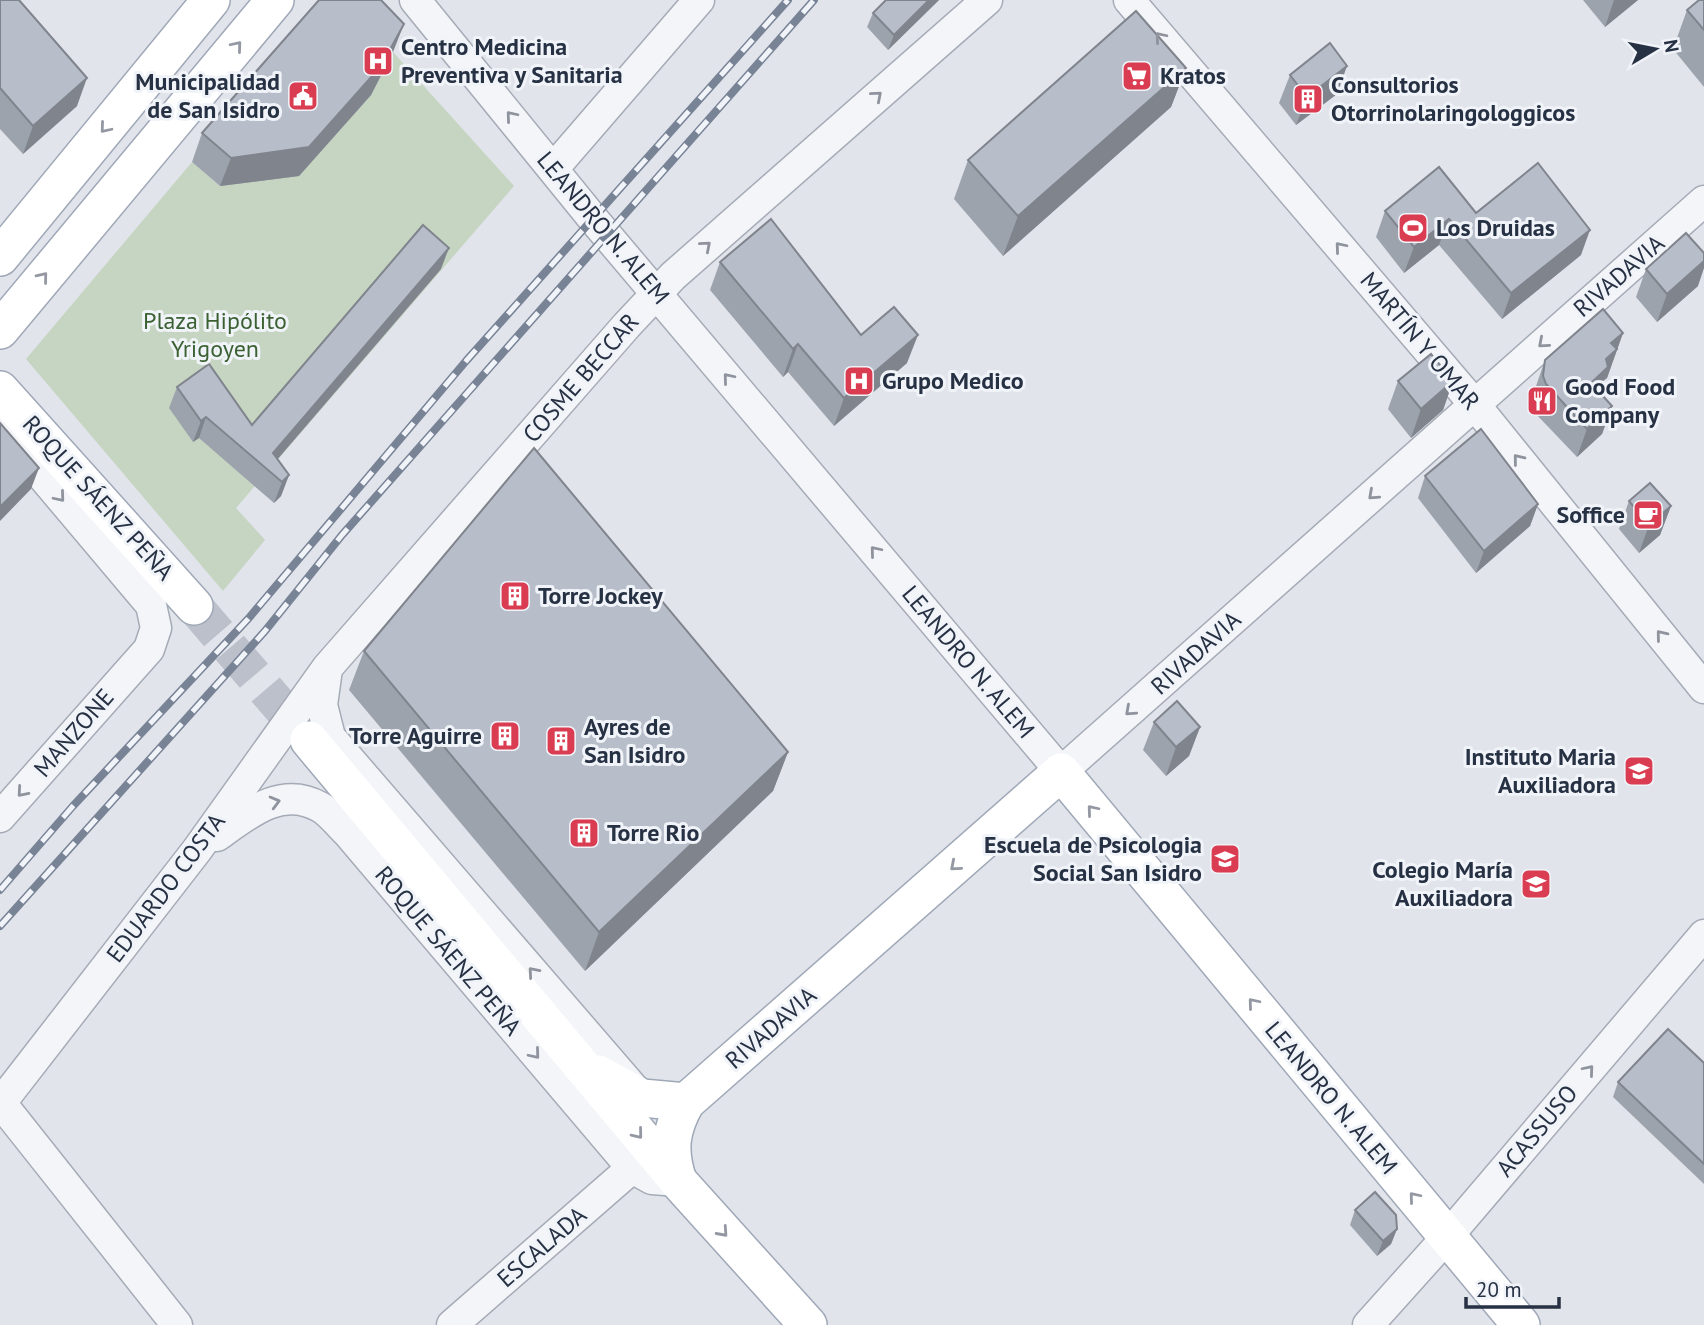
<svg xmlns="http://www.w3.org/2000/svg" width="1704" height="1325" font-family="'PT Sans',sans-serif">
<rect width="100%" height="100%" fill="#e1e4eb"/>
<path fill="#c6d5c1" d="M 393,52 L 514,186 L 236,508 L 265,540 L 223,591 L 26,359 L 192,162 L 220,186 Z"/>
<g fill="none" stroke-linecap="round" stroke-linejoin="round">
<path stroke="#bcc0ca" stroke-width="37" stroke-dasharray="37 18" stroke-linecap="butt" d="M 194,606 L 309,740"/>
<g stroke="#a5abb6" stroke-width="33">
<g id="minor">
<path d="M 415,0 L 594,220 L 1061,772 L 1704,201"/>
<path d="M 1129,0 L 1475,405 L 1704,688"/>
<path d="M 553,169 L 699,0"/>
<path d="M 0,426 L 151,605 L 156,628 L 149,649 L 0,817"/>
<path d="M 327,669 L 322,705 L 330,737 L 634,1089"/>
<path d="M 217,836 C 248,814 281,785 320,807 C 330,812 339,825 348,833 L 632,1168 L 652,1179 L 678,1181"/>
<path d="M 1,1103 L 177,1325"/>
<path d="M 0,1104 L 197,850 L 327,668 L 627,325 L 673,276 L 987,0"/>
<path d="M 452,1325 L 632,1168"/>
<path d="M 1368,1325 L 1447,1237 L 1704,935"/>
</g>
</g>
<g stroke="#9fa8b7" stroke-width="40">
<g id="major">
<path d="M 0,257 L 211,0"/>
<path d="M 0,330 L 275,0"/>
<path d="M 0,390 L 194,606"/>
<path d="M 309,740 L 678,1181 L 808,1325"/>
<path d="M 598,1074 L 642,1098 L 686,1102"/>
<path d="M 678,1181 C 668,1151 670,1130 686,1102 L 1061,772 L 1521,1325"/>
</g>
</g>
<use href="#minor" stroke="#f4f5f8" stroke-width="30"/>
<use href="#major" stroke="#fff" stroke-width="37"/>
<g stroke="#798396" stroke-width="8">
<g id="rail">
<path d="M 0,890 L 73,806 L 248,619 L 466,361 L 788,0"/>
<path d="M 0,926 L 265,631 L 342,535 L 814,0"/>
</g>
</g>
<use href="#rail" stroke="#f0f3f8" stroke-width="5" stroke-dasharray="16" stroke-linecap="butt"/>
</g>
<g fill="#9da3ad">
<path d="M 0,0 L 77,106 L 23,154 L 0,129 Z"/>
<path d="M 939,0 L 888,50 L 867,27 L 873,13 Z"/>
<path d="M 1583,0 L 1638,0 L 1605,27 Z"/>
<path d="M 1704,0 L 1704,87 L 1673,49 L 1687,10 Z"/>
<path d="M 393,52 L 371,95 L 299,176 L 220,186 L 192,162 L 202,133 Z"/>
<path d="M 1186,68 L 1171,107 L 1003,256 L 954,199 L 968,160 Z"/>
<path d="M 1290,75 L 1337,94 L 1296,125 L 1279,103 Z"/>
<path d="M 1385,211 L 1476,213 L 1581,255 L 1502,319 L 1439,245 L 1404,273 L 1376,237 Z"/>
<path d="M 720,262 L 861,335 L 907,363 L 834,426 L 788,372 L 783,377 L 710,290 Z"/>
<path d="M 441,269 L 277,460 L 289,475 L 281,496 L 274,503 L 199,438 L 193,442 L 169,408 L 177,387 L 252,425 Z"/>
<path d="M 1646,269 L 1698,286 L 1657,322 L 1636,297 Z"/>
<path d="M 1623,333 L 1607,378 L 1603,381 L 1599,391 L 1612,406 L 1602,434 L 1577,457 L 1535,413 L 1532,404 L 1535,389 L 1545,360 Z"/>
<path d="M 1398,381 L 1453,381 L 1443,410 L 1411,438 L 1388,409 Z"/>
<path d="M 1425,476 L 1538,504 L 1530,526 L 1476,573 L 1418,498 Z"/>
<path d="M 1629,501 L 1671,506 L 1660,535 L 1639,553 L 1619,529 Z"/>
<path d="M 364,651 L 788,752 L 773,791 L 585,971 L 349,690 Z"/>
<path d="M 1154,722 L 1200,727 L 1189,756 L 1166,776 L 1143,750 Z"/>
<path d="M 1704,1063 L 1704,1184 L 1613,1097 L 1618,1082 Z"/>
<path d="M 1355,1210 L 1397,1229 L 1391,1244 L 1377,1256 L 1350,1225 Z"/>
</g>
<g fill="#80848d">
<path d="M 929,0 L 939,0 L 888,50 L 894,35 Z"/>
<path d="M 1614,0 L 1638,0 L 1605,27 Z"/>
<path d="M 404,24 L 393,52 L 371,95 L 299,176 L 220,186 L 231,158 Z"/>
<path d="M 1347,66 L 1337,94 L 1296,125 L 1307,97 Z"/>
<path d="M 1186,68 L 1171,107 L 1003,256 L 1018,216 Z"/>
<path d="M 87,78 L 77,106 L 23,154 L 33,126 Z"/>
<path d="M 1449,219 L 1439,245 L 1404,273 L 1414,247 Z"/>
<path d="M 1590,230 L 1581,255 L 1502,319 L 1511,293 Z"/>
<path d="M 449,248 L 441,269 L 268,470 L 273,453 Z"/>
<path d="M 1704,261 L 1704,268 L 1698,286 L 1657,322 L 1667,294 Z"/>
<path d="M 1623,333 L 1607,378 L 1603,381 L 1598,395 L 1591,383 L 1611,343 Z"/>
<path d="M 918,335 L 907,363 L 834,426 L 844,398 Z"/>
<path d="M 798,344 L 788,372 L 783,377 L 793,349 Z"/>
<path d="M 1453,381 L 1443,410 L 1411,438 L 1421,409 Z"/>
<path d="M 1612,406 L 1602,434 L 1577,457 L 1587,429 Z"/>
<path d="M 206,417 L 199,438 L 193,442 L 201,421 Z"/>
<path d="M 39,468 L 31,489 L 0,521 L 0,507 Z"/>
<path d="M 289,475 L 281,496 L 274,503 L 282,482 Z"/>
<path d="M 1538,504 L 1530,526 L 1476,573 L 1484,551 Z"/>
<path d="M 1671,506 L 1660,535 L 1639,553 L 1649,525 Z"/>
<path d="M 1200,727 L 1189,756 L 1166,776 L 1176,747 Z"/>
<path d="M 788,752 L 773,791 L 585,971 L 599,932 Z"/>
<path d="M 1397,1229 L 1391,1244 L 1377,1256 L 1383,1241 Z"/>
</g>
<g fill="#b7bdc9" stroke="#80848d" stroke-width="2">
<path d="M 0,0 L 19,0 L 87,78 L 33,126 L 0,88 Z"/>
<path d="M 319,0 L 381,0 L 404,24 L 381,66 L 309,147 L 231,158 L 202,133 Z"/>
<path d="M 886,0 L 929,0 L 894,35 L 873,13 Z"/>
<path d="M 1699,0 L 1704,0 L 1704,30 L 1687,10 Z"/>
<path d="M 1136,11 L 1186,68 L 1018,216 L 968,160 Z"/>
<path d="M 1330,43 L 1347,66 L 1307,97 L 1290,75 Z"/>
<path d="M 1538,163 L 1590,230 L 1511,293 L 1449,219 L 1414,247 L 1385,211 L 1439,167 L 1476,213 Z"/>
<path d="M 771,219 L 861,335 L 894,307 L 918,335 L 844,398 L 798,344 L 793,349 L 720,262 Z"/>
<path d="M 423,225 L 449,248 L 273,453 L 289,475 L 282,482 L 206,417 L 201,421 L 177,387 L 209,364 L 252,425 Z"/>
<path d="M 1686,233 L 1704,253 L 1704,261 L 1667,294 L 1646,269 Z"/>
<path d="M 1603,309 L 1623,333 L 1611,343 L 1617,349 L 1606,359 L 1608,367 L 1591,383 L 1612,406 L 1587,429 L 1546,384 L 1543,376 L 1545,360 Z"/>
<path d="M 1431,354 L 1453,381 L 1421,409 L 1398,381 Z"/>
<path d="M 0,423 L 39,468 L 0,507 Z"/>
<path d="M 1481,429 L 1538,504 L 1484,551 L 1425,476 Z"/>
<path d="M 534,448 L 788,752 L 599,932 L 364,651 Z"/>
<path d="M 1650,483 L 1671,506 L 1649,525 L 1629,501 Z"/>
<path d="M 1177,701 L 1200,727 L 1176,747 L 1154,722 Z"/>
<path d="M 1668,1029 L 1704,1063 L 1704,1164 L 1618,1082 Z"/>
<path d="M 1375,1192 L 1396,1215 L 1397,1229 L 1383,1241 L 1355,1210 Z"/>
</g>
<defs><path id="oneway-chevron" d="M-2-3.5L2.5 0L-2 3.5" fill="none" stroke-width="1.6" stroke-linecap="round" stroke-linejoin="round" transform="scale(1.75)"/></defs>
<g stroke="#8e939e">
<use href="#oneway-chevron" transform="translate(1160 37) rotate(-130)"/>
<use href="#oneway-chevron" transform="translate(877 96) rotate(-41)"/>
<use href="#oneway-chevron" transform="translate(511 116) rotate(-130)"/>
<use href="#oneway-chevron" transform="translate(706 246) rotate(-41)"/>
<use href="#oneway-chevron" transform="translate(1340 247) rotate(-130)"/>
<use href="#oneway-chevron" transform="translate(1543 343) rotate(139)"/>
<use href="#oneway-chevron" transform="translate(728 378) rotate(-130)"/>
<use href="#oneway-chevron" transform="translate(1518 459) rotate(-129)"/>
<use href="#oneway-chevron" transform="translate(1373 495) rotate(138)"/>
<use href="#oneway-chevron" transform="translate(60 497) rotate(50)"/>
<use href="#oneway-chevron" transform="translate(875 551) rotate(-130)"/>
<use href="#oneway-chevron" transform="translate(1661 635) rotate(-129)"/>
<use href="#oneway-chevron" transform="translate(1130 711) rotate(138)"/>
<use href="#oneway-chevron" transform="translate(22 792) rotate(131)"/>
<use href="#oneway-chevron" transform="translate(275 802) rotate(-15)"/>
<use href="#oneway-chevron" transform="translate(533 972) rotate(-131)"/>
<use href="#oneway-chevron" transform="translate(535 1054) rotate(50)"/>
<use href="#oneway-chevron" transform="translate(1589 1070) rotate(-50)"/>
</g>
<g stroke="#9398a2">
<use href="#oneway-chevron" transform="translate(237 46) rotate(-50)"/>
<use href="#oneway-chevron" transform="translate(105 128) rotate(130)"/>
<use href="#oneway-chevron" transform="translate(43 277) rotate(-51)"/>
<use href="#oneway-chevron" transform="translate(1092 810) rotate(-130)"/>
<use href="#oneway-chevron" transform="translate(955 866) rotate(139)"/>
<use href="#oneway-chevron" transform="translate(1253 1003) rotate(-130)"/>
<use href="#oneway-chevron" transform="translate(638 1134) rotate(51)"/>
<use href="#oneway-chevron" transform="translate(1414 1197) rotate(-130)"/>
<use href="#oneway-chevron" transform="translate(723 1232) rotate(48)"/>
</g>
<defs>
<g id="hospital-square" transform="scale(1.575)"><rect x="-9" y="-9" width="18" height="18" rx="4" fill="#da3c51" stroke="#f0f3f8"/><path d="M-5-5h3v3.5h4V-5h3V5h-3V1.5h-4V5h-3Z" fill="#fff"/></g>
<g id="supermarket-square" transform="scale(1.575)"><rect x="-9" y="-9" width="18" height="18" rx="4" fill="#da3c51" stroke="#f0f3f8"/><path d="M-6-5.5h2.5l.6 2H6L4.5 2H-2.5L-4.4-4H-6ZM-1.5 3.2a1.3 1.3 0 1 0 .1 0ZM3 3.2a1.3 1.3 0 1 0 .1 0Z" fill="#fff"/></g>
<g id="civic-square" transform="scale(1.575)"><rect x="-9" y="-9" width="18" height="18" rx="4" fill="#da3c51" stroke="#f0f3f8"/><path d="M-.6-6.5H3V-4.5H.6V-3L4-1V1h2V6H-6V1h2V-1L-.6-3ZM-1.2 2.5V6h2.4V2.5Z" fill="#fff"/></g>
<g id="building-square" transform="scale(1.575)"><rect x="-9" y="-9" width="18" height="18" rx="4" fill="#da3c51" stroke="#f0f3f8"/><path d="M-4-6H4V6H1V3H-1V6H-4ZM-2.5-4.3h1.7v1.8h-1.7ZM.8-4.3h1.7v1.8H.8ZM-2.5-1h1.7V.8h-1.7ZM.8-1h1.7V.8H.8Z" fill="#fff"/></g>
<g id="stadium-square" transform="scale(1.575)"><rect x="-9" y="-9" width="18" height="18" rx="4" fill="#da3c51" stroke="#f0f3f8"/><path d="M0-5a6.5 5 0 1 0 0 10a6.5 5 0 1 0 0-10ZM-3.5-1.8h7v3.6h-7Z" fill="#fff"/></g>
<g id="restaurant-square" transform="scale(1.575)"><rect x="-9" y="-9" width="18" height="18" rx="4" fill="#da3c51" stroke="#f0f3f8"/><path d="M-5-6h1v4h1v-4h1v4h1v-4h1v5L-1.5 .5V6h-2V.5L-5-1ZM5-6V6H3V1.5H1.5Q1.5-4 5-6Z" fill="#fff"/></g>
<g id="cafe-square" transform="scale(1.575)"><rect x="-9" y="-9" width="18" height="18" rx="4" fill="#da3c51" stroke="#f0f3f8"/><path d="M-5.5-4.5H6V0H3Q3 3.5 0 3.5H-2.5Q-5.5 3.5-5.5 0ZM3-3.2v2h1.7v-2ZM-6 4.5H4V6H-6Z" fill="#fff"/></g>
<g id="school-square" transform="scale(1.575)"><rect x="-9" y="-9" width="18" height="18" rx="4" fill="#da3c51" stroke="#f0f3f8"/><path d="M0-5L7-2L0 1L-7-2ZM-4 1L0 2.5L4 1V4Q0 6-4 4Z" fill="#fff"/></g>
</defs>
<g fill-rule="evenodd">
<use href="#hospital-square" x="378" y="61"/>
<use href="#supermarket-square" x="1137" y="76"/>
<use href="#civic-square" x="303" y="96"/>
<use href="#building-square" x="1308" y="99"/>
<use href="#stadium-square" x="1413" y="228"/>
<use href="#hospital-square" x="859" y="381"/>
<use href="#restaurant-square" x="1542" y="401"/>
<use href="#cafe-square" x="1648" y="515"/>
<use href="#building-square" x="515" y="596"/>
<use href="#building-square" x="505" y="736"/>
<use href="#building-square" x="561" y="741"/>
<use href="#school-square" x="1639" y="771"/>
<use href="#building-square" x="584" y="833"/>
<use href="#school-square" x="1225" y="859"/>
<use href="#school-square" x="1536" y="884"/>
</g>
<g text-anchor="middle" stroke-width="6" stroke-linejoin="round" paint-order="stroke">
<g font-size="24" font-weight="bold" fill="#273144" stroke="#f0f3f8" text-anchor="start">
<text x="401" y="55">Centro Medicina<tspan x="401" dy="28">Preventiva y Sanitaria</tspan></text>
<text x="1160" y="84">Kratos</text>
<text x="280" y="90" text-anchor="end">Municipalidad<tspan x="280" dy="28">de San Isidro</tspan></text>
<text x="1331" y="93">Consultorios<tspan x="1331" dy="28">Otorrinolaringologgicos</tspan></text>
<text x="1436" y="236">Los Druidas</text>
<text x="882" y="389">Grupo Medico</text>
<text x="1565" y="395">Good Food<tspan x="1565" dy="28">Company</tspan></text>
<text x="1625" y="523" text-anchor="end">Soffice</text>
<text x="538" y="604">Torre Jockey</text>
<text x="584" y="735">Ayres de<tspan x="584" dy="28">San Isidro</tspan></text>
<text x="482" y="744" text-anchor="end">Torre Aguirre</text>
<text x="1616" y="765" text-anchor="end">Instituto Maria<tspan x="1616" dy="28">Auxiliadora</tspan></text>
<text x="607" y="841">Torre Rio</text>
<text x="1202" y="853" text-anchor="end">Escuela de Psicologia<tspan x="1202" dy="28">Social San Isidro</tspan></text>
<text x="1513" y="878" text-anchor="end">Colegio María<tspan x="1513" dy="28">Auxiliadora</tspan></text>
</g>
<g font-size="24" fill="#273144" stroke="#f0f3f8">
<text transform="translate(603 228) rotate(50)" y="8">LEANDRO N. ALEM</text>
<text transform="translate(1619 276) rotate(-41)" y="8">RIVADAVIA</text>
<text transform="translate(1420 341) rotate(50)" y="8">MARTÍN Y OMAR</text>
<text transform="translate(581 378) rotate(-49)" y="8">COSME BECCAR</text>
<text transform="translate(98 498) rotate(48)" y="8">ROQUE SÁENZ PEÑA</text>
<text transform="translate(1196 653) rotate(-42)" y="8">RIVADAVIA</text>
<text transform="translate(968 662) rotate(50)" y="8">LEANDRO N. ALEM</text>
<text transform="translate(74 733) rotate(-49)" y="8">MANZONE</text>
<text transform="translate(166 888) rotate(-53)" y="8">EDUARDO COSTA</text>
<text transform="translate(448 951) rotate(50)" y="8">ROQUE SÁENZ PEÑA</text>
<text transform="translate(771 1028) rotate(-41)" y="8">RIVADAVIA</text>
<text transform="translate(1331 1098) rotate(50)" y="8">LEANDRO N. ALEM</text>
<text transform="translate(1537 1131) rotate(-50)" y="8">ACASSUSO</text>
<text transform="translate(542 1247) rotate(-41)" y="8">ESCALADA</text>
</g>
<g font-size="24" fill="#3b6133" stroke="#f0f3f8">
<text x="215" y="329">Plaza Hipólito<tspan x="215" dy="28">Yrigoyen</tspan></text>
</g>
</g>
<g transform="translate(1655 49) rotate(80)" stroke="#f0f3f8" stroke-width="5" paint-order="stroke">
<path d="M0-5L12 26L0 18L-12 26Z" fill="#273144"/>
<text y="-10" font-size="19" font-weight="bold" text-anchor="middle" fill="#273144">N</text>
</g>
<path d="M1466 1297v10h93v-10" fill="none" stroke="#273144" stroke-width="3.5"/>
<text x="1476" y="1297" font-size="21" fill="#273144" stroke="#f0f3f8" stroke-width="5" paint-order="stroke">20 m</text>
</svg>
